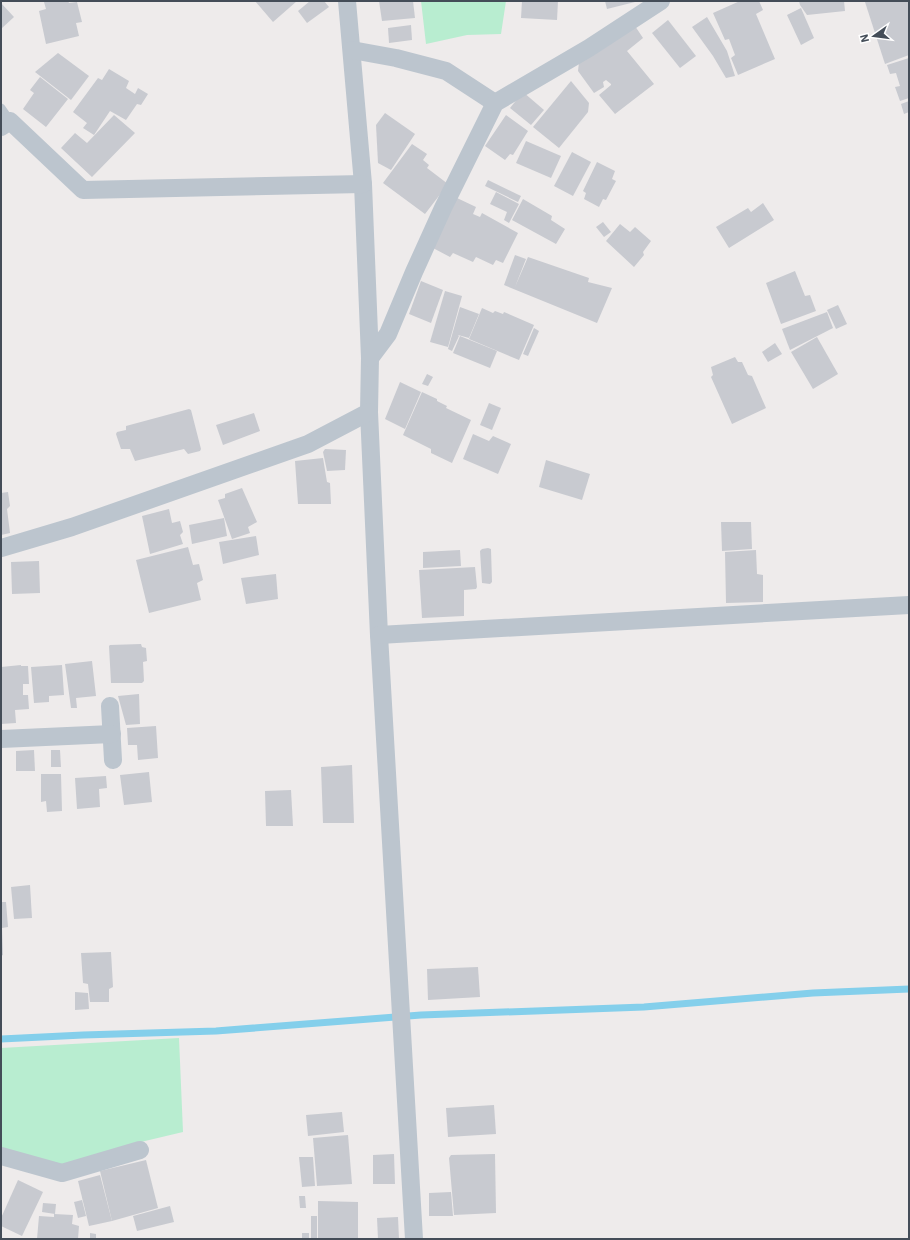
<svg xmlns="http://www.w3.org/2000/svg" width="910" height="1240" font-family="'IBM Plex Sans',sans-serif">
<rect width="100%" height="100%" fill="#eeebeb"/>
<g fill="#b8edd0">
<path d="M 421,1 L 506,1 L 501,34 L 467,35 L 426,44 Z"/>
<path d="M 179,1038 L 183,1132 L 145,1141 L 59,1166 L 1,1150 L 1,1048 Z"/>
</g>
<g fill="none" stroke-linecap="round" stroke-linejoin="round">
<path stroke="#84cfeb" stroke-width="7" d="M 1,1039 L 83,1035 L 216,1031 L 421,1015 L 644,1007 L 813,993 L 909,989"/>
</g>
<g fill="#c8cad0">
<path d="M 49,1 L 68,1 L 69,3 L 77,2 L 82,22 L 76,23 L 79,36 L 46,44 L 39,11 L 46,9 L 44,2 Z"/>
<path d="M 255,1 L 297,1 L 273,22 Z"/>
<path d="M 310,1 L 324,1 L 329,7 L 307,23 L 298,11 Z"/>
<path d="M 379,1 L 413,1 L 415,18 L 382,21 Z"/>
<path d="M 522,1 L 558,1 L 557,20 L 521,18 Z"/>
<path d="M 605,1 L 635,1 L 635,2 L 607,9 Z"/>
<path d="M 740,1 L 759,1 L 763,10 L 756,14 L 775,59 L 738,75 L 731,58 L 735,55 L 729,39 L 725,40 L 713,13 Z"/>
<path d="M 799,1 L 844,1 L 845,11 L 807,15 L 800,5 Z"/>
<path d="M 868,1 L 909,1 L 909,55 L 885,64 L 865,2 Z"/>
<path d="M 1,3 L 14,17 L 1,29 Z"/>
<path d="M 801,8 L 814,38 L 801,45 L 787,15 Z"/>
<path d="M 707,17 L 727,51 L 735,76 L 726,78 L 713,56 L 692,27 Z"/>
<path d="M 668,20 L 696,56 L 680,68 L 652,33 Z"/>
<path d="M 411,25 L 412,40 L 389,43 L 388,28 Z"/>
<path d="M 635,26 L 643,38 L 627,51 L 654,84 L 615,114 L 599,95 L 611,85 L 611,84 L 606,80 L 603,82 L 604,87 L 594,93 L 578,71 L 579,62 Z"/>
<path d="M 58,53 L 89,76 L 71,100 L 35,72 Z"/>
<path d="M 909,58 L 909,98 L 900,101 L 895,87 L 900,86 L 896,73 L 890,74 L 887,65 Z"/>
<path d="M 109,69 L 129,81 L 126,88 L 135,94 L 138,88 L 148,94 L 141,105 L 137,104 L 126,120 L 110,111 L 94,135 L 83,128 L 87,123 L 73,112 L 98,78 L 102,80 Z"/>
<path d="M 40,77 L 68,99 L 46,127 L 23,109 L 34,93 L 30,90 Z"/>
<path d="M 571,81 L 589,103 L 588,112 L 559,148 L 533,127 Z"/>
<path d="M 523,92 L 544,110 L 531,125 L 510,108 Z"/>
<path d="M 909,101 L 909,112 L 904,114 L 901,104 Z"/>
<path d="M 385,113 L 415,134 L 391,170 L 378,163 L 376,125 Z"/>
<path d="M 114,115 L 135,133 L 92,177 L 61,148 L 75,133 L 87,143 Z"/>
<path d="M 506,115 L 528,131 L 513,155 L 510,154 L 505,160 L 485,146 Z"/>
<path d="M 526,141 L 561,156 L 551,178 L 516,163 Z"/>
<path d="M 412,144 L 427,154 L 423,160 L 429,165 L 427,168 L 448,184 L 425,214 L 383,183 Z"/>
<path d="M 572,152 L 591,162 L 573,196 L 554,186 Z"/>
<path d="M 597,162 L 615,171 L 612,179 L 616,181 L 606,200 L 603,199 L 599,207 L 584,199 L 586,193 L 583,191 Z"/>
<path d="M 488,180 L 521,196 L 518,202 L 485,186 Z"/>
<path d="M 496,192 L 519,204 L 509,223 L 504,220 L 507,212 L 490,204 Z"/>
<path d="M 457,198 L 476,207 L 473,214 L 480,217 L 482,213 L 518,233 L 503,263 L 496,260 L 493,265 L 476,257 L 473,262 L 453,253 L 450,257 L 433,248 Z"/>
<path d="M 523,199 L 552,216 L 551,220 L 565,229 L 556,244 L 512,220 Z"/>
<path d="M 763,203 L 774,220 L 729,248 L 716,227 L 748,208 L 751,212 Z"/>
<path d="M 603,222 L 611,232 L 604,237 L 596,227 Z"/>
<path d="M 620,224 L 630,232 L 635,227 L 651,241 L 643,252 L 644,255 L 634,267 L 606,241 Z"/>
<path d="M 515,255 L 526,259 L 515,287 L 528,257 L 589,278 L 588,282 L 612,288 L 597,323 L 504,285 Z"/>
<path d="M 795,271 L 805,296 L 810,295 L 816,311 L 781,324 L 766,283 Z"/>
<path d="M 421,281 L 443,290 L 431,323 L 409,314 Z"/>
<path d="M 445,291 L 462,296 L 448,347 L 430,342 Z"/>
<path d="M 838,305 L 847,324 L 836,329 L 827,310 Z"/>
<path d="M 460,307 L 479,314 L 469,338 L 458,335 L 459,336 L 452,351 L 448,349 Z"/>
<path d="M 482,308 L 493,313 L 495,311 L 503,314 L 504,312 L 534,325 L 519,360 L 469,339 Z"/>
<path d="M 827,312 L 833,328 L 790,350 L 782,329 Z"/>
<path d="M 534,328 L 539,331 L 528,356 L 523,354 Z"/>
<path d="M 460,336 L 497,351 L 490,368 L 453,353 Z"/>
<path d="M 817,337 L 838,374 L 813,389 L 791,352 Z"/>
<path d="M 775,343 L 782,354 L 768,362 L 762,352 Z"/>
<path d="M 735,357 L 738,362 L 742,362 L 748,375 L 752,376 L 766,408 L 732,424 L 711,377 L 713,375 L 711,367 Z"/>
<path d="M 427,374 L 433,377 L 428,386 L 422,384 Z"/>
<path d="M 400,382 L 421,392 L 405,429 L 385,419 Z"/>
<path d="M 422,392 L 437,399 L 437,401 L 447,406 L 446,408 L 471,420 L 452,463 L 431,453 L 431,449 L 403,435 Z"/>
<path d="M 489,403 L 501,408 L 492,430 L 480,425 Z"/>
<path d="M 189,409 L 191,410 L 201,449 L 200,451 L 188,454 L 184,449 L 135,461 L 130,449 L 121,449 L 116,434 L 117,432 L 126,430 L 126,426 Z"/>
<path d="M 254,413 L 260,431 L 223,445 L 216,425 Z"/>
<path d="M 473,434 L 489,441 L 493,436 L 511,444 L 498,474 L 463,459 Z"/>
<path d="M 325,449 L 346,450 L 345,470 L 327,471 L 323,452 Z"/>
<path d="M 323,458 L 327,482 L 330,483 L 331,504 L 298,504 L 295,461 Z"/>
<path d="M 546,460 L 590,474 L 582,500 L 539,487 Z"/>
<path d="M 242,488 L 257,522 L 248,527 L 250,533 L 232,539 L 218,500 L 225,498 L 225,494 Z"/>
<path d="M 8,492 L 10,506 L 7,509 L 10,533 L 1,535 L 1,493 Z"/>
<path d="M 169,509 L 172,523 L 180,521 L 183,532 L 180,535 L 183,544 L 150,554 L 142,516 Z"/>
<path d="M 224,518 L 227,536 L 192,544 L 189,525 Z"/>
<path d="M 721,522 L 751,522 L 752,549 L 722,551 Z"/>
<path d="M 256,536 L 259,555 L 223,564 L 219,542 Z"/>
<path d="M 188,547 L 193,565 L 199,564 L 203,580 L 197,583 L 201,600 L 149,613 L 136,560 Z"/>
<path d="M 488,548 L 491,549 L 492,582 L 490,584 L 482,583 L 480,551 L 482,549 Z"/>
<path d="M 460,550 L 461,566 L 423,568 L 423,552 Z"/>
<path d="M 756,550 L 757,574 L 763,575 L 763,602 L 726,603 L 725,552 Z"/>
<path d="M 39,561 L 40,593 L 12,594 L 11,562 Z"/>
<path d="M 475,567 L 477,587 L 476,589 L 464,590 L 464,616 L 422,618 L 419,570 Z"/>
<path d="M 276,574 L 278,599 L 246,604 L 241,578 Z"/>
<path d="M 141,644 L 142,647 L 146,648 L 147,661 L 143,662 L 144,681 L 142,683 L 111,683 L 109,646 L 110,645 Z"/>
<path d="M 92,661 L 96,696 L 76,698 L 77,708 L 71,708 L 65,664 Z"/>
<path d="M 21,665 L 21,666 L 28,666 L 29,684 L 23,684 L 23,695 L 28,695 L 29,709 L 15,710 L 16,723 L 1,724 L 1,667 Z"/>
<path d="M 62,665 L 64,695 L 49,696 L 49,702 L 34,703 L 31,667 Z"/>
<path d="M 139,694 L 140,724 L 126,725 L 118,696 Z"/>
<path d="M 156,726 L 158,758 L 138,760 L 137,745 L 128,745 L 127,728 Z"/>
<path d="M 34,750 L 35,771 L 16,771 L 16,751 Z"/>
<path d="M 51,750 L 60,750 L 61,767 L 51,767 Z"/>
<path d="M 352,765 L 354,823 L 323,823 L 321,767 Z"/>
<path d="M 149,772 L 152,802 L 124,805 L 120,775 Z"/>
<path d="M 41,774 L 61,774 L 62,811 L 47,812 L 46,801 L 41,802 Z"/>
<path d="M 106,776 L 107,788 L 99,789 L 100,807 L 77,809 L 75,778 Z"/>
<path d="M 291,790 L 293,826 L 266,826 L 265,791 Z"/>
<path d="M 30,885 L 32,918 L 14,919 L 11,887 Z"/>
<path d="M 1,902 L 6,902 L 8,927 L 2,928 L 3,955 L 1,956 Z"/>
<path d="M 111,952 L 113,987 L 109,989 L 109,1002 L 90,1002 L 88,984 L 83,983 L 81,953 Z"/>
<path d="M 478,967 L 480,997 L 428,1000 L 427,969 Z"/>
<path d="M 75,992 L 88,993 L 89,1009 L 75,1010 Z"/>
<path d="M 494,1105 L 496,1134 L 448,1137 L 446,1108 Z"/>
<path d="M 342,1112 L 344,1132 L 308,1136 L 306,1115 Z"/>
<path d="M 348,1135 L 352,1184 L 317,1186 L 313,1138 Z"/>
<path d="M 394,1154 L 395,1184 L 373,1184 L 373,1155 Z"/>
<path d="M 495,1154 L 496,1213 L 454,1215 L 449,1158 L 451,1155 Z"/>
<path d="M 299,1157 L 313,1157 L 315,1186 L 302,1187 Z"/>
<path d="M 146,1160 L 158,1208 L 112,1221 L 100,1171 Z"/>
<path d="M 100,1175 L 112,1221 L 89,1226 L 78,1181 Z"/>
<path d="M 18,1180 L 43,1192 L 22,1236 L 1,1226 L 1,1218 Z"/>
<path d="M 451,1192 L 453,1216 L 429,1216 L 429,1193 Z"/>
<path d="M 299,1196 L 305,1196 L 306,1208 L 300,1208 Z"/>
<path d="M 82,1200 L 86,1216 L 78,1218 L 74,1202 Z"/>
<path d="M 318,1201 L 358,1202 L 358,1239 L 318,1239 Z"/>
<path d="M 43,1203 L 56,1204 L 55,1214 L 42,1212 Z"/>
<path d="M 170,1206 L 174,1222 L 137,1231 L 133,1216 Z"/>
<path d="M 54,1214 L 73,1215 L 72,1224 L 79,1226 L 78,1239 L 37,1239 L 39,1216 L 54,1217 Z"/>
<rect x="311" y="1216" width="6" height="23"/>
<path d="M 398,1217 L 399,1239 L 378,1239 L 377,1218 Z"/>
<path d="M 90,1233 L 96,1234 L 96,1239 L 90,1239 Z"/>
<rect x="302" y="1233" width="7" height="6"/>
</g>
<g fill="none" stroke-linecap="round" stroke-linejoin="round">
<path stroke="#bcc5ce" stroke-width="9" d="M 1,108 L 10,121"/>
<g stroke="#bcc5ce" stroke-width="18">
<path d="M 347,1 L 363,184 L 370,358 L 369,412 L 379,635 L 414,1239"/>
<path d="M 352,50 L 396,58 L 446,71 L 495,103"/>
<path d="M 1,127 L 10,121 L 83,190 L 363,184"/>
<path d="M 370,358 L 388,334 L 414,272 L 443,208 L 495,103 L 589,48 L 661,1"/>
<path d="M 1,548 L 72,527 L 308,444 L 369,412"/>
<path d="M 379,635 L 909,605"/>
<path d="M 110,706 L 113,760"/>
<path d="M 1,739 L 112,734"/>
<path d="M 1,1156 L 62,1173 L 140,1150"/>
</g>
</g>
<rect width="910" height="1240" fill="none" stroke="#444d58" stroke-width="4"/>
<g transform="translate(874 36) rotate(256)" stroke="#ffffff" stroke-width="3" paint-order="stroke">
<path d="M0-3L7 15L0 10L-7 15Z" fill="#444d58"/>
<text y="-6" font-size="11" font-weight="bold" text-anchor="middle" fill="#444d58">N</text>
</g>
</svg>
